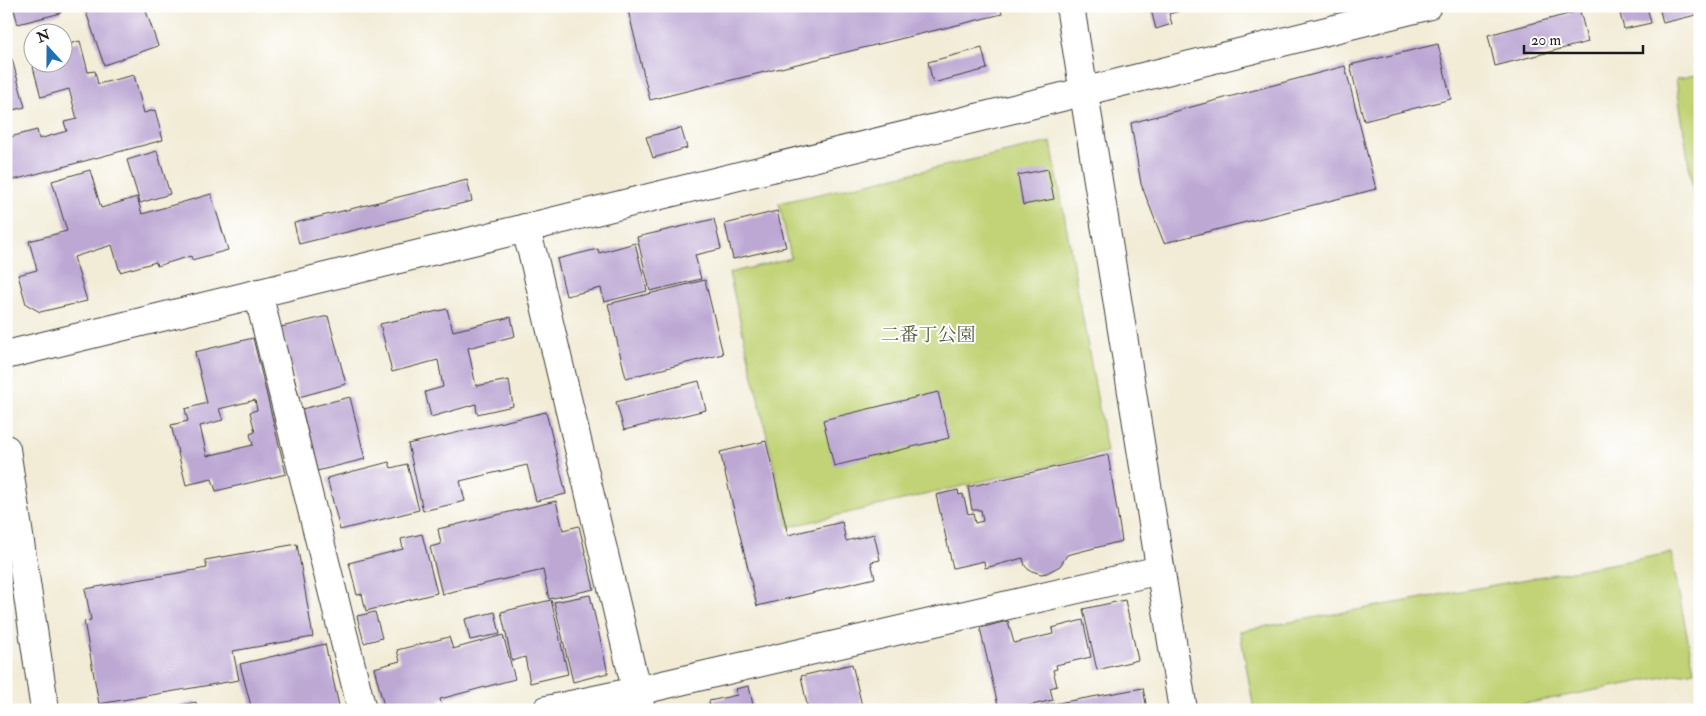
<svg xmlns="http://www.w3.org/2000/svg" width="1706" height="716" font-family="'IM FELL Double Pica','Noto Serif JP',serif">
<rect width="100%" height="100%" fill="#fff"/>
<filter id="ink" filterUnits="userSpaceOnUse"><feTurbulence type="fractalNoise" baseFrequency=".02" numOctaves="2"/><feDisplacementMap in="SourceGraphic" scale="10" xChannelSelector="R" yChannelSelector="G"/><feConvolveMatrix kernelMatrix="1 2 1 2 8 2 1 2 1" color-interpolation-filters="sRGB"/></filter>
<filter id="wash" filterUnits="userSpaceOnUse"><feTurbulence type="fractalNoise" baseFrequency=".0096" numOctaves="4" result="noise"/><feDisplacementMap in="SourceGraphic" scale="20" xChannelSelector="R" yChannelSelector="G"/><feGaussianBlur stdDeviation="1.12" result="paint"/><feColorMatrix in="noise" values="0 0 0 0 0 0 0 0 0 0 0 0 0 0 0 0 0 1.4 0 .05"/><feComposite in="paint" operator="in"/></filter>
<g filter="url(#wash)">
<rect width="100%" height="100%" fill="#f2ecd7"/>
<g fill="#c1d376" stroke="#6e7849">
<path d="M 1700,74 L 1700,238 L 1676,79 Z"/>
<path d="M 1051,142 L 1107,452 L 788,527 L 729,273 L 791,258 L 779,203 Z"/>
<path d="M 1671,553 L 1694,671 L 1493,710 L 1254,710 L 1240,631 Z"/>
</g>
<g id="blocks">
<g fill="#bda8d4" fill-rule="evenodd">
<path d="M 13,6 L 59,6 L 61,13 L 18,24 Z"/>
<path d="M 84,6 L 153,6 L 154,8 L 146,11 L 158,46 L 104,65 Z"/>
<path d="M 627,6 L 1000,6 L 1002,14 L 650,100 Z"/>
<path d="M 1150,6 L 1178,6 L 1180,11 L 1169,14 L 1172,24 L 1156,29 Z"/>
<path d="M 1618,6 L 1647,6 L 1651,23 L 1624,29 Z"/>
<path d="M 1659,6 L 1700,6 L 1700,14 L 1663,23 Z"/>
<path d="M 1580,11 L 1588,42 L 1495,66 L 1488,35 Z"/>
<path d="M 80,41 L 88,72 L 95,71 L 98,84 L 134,75 L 144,113 L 155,110 L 163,140 L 6,182 L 6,138 L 37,130 L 39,139 L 67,131 L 64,122 L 77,119 L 69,89 L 41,97 L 33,67 L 48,62 L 62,62 L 62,46 Z"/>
<path d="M 1438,44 L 1451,99 L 1364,121 L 1350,65 Z"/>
<path d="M 982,48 L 987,69 L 933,83 L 928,62 Z"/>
<path d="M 12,59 L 25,107 L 6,112 L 6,61 Z"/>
<path d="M 1345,66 L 1376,189 L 1164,243 L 1141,184 L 1131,123 Z"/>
<path d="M 681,128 L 687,148 L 653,158 L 646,137 Z"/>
<path d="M 157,151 L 170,194 L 140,203 L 127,160 Z"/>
<path d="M 1048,169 L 1054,199 L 1023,205 L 1018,175 Z"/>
<path d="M 90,170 L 101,208 L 137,197 L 142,214 L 211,194 L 228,250 L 192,260 L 191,256 L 157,266 L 156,262 L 120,272 L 112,245 L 74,257 L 87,301 L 40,312 L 26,304 L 18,275 L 37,270 L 29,241 L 67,231 L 52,181 Z"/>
<path d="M 467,180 L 472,201 L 299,244 L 294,223 Z"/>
<path d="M 777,211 L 786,247 L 733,259 L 725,224 Z"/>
<path d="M 714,219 L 721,249 L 695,255 L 701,279 L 650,291 L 637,237 Z"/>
<path d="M 635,243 L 647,291 L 604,302 L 601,288 L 566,296 L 557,259 L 598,249 L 599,253 Z"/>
<path d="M 705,280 L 723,354 L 626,378 L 608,304 Z"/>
<path d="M 447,309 L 453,331 L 511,317 L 515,336 L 468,348 L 476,386 L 509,380 L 513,406 L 477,414 L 476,404 L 431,417 L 425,392 L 443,387 L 438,360 L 392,372 L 380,324 Z"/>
<path d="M 328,316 L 346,384 L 299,397 L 281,327 Z"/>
<path d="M 253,338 L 286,474 L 216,491 L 212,479 L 186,485 L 171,425 L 188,421 L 185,409 L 207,403 L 195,352 ZM 255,400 L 257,410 L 250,412 L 255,432 L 250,434 L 253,445 L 207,456 L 200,426 L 223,420 L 219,409 Z"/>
<path d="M 699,381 L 706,410 L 624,430 L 616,402 Z"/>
<path d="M 938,392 L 949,438 L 834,466 L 823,420 Z"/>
<path d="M 350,397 L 365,459 L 317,471 L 302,409 Z"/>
<path d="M 546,412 L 566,494 L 536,501 L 527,465 L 460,481 L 465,501 L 423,511 L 408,444 Z"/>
<path d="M 766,441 L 788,535 L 842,522 L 846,541 L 874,534 L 880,560 L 871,562 L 875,578 L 757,606 L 720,452 Z"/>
<path d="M 1108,455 L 1122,541 L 1067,555 L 1060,566 L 1047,573 L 1041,574 L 1029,570 L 1025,566 L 1023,558 L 985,568 L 984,561 L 953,568 L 936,495 L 958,490 L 959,495 L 963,494 L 968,514 L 973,513 L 975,523 L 983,521 L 981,510 L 972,510 L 968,487 Z"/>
<path d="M 389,462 L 391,468 L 407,464 L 419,510 L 340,530 L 327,478 Z"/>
<path d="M 556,501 L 563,530 L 579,526 L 594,589 L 549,599 L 543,570 L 442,594 L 430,547 L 441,544 L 438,529 Z"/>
<path d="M 422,534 L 437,593 L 366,611 L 362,594 L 357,595 L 349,563 L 403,549 L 401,539 Z"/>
<path d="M 297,544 L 313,637 L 233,651 L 239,680 L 99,704 L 84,621 L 91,620 L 85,589 L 207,568 L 205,560 Z"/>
<path d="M 590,595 L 608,673 L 573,682 L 554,602 Z"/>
<path d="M 551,600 L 568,674 L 530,683 L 525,657 L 512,661 L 501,612 Z"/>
<path d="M 1125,600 L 1138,660 L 1097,670 L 1083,609 Z"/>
<path d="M 375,612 L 382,638 L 364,643 L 357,616 Z"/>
<path d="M 495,612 L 500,634 L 470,640 L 465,619 Z"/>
<path d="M 1083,620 L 1091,657 L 1056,665 L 1057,669 L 1053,670 L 1057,686 L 1050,688 L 1053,700 L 1011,710 L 999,710 L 980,628 L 1008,621 L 1014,643 L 1053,634 L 1052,628 Z"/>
<path d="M 503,635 L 515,679 L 440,699 L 443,710 L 411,710 L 411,707 L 398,710 L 385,710 L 374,668 L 400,661 L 397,650 L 449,637 L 453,649 Z"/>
<path d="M 325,644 L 340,710 L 252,710 L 240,664 Z"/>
<path d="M 852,664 L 863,710 L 808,710 L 801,676 Z"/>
<path d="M 749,686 L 754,710 L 710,710 L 709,701 L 737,695 L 735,689 Z"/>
<path d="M 1143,688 L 1147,709 L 1042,710 L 1041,706 Z"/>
<path d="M 196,702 L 197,710 L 162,710 L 162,709 Z"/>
</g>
</g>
</g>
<g filter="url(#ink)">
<use href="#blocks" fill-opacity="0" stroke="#3c3b38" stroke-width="1"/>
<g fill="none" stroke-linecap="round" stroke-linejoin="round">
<g stroke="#3c3b38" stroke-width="30">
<g id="minor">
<path d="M 1070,6 L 1183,710"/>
<path d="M 525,228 L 533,255 L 641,710"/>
<path d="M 258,293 L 362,710"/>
<path d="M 6,355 L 1050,100 L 1427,6"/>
<path d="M 6,449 L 45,710"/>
<path d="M 547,710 L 637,691 L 1160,570"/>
</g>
</g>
<use href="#minor" stroke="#fff" stroke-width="28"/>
</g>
</g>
<g text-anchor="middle" stroke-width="4" stroke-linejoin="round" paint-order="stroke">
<g font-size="19" fill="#565c3c" stroke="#fff">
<text x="928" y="341">二番丁公園</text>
</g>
</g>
<rect width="1706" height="716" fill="none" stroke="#fff" stroke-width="25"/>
<g transform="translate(48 48) rotate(339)"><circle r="24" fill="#ffffff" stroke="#a4a4a4"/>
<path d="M0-4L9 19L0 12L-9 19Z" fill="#1f6fb2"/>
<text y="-8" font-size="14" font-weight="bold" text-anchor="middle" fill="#1c1c1c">N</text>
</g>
<path d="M1524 45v8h119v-8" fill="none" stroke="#1c1c1c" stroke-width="2.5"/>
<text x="1531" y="45" font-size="15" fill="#1c1c1c" stroke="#ffffff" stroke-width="4" paint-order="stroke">20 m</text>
</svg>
